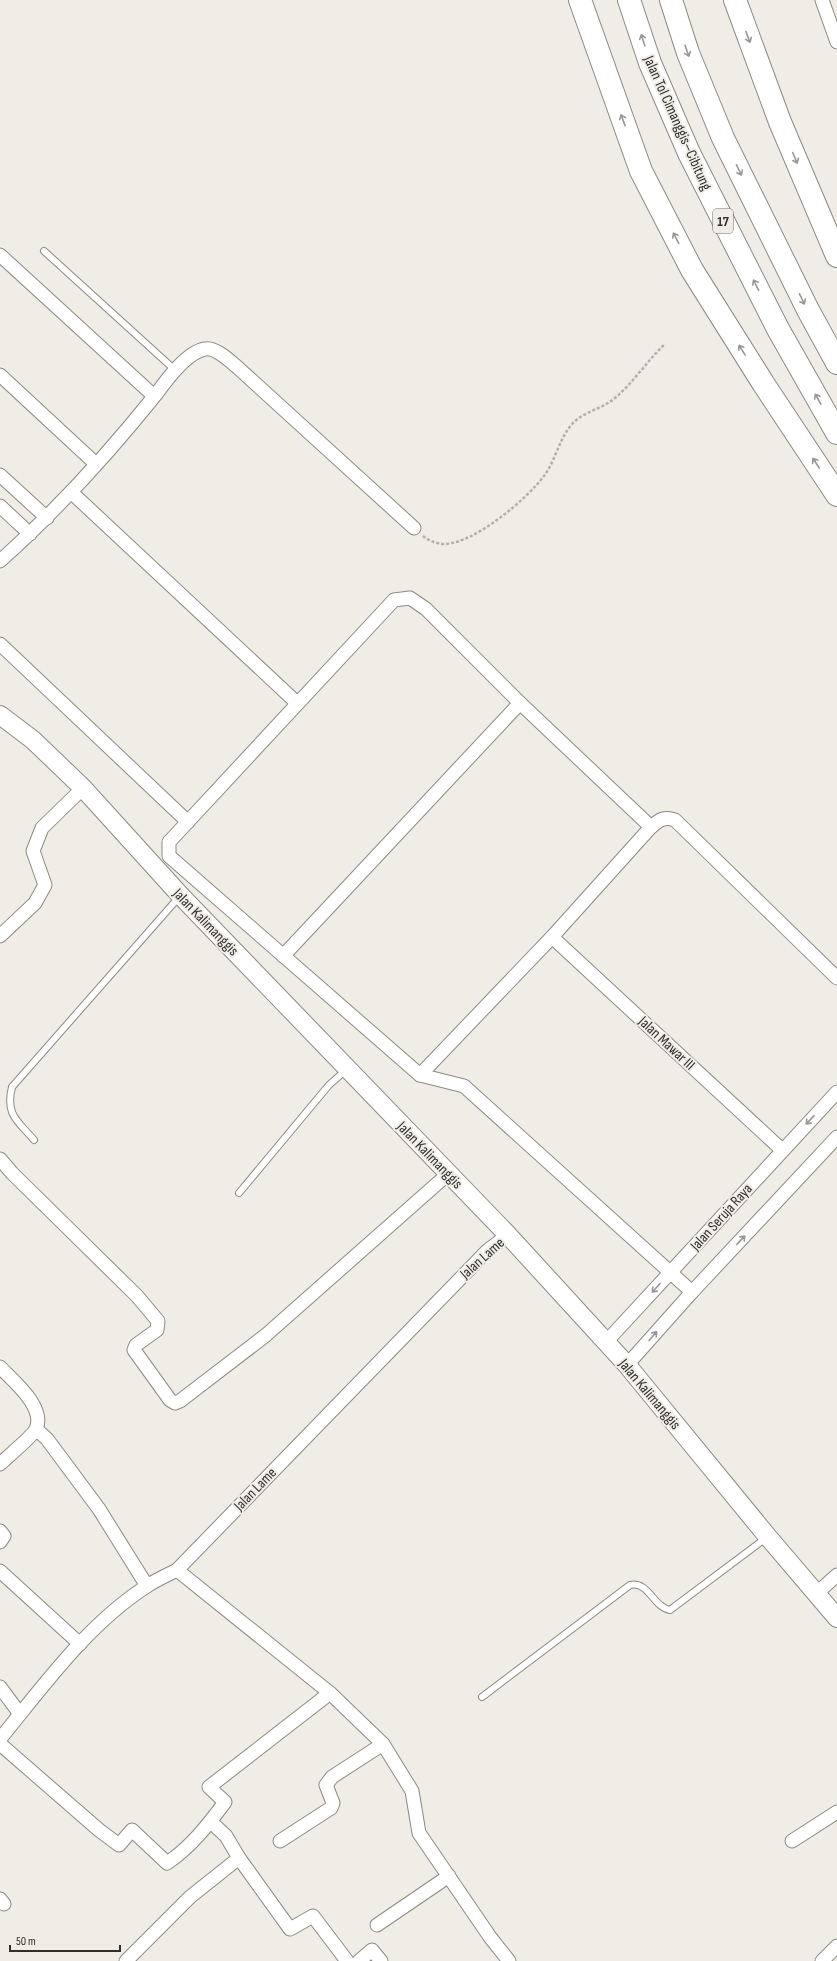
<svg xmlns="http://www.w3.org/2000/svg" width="837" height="1961" font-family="'Sofia Sans Condensed',sans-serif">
<rect width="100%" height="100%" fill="#f0ede6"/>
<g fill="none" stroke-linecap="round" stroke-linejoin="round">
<g stroke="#8d8a84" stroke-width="8">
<g id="service">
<path d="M 44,251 L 175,370"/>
<path d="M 34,1140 C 18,1121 5,1115 12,1087 L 180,896"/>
<path d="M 239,1193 L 329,1085 L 346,1070"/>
<path d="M 482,1697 L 630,1585 C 649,1581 653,1607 670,1610 L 766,1538"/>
</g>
</g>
<g stroke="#8d8a84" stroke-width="15">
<g id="minor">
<path d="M 822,0 L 837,42"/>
<path d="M 0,255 L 154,396"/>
<path d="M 0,375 L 96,464"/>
<path d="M 0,475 L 47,518"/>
<path d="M 71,492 L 297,703"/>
<path d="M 0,506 L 30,534"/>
<path d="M 0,561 C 57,510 109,453 157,393 C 167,379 187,352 205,349 C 215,347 229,360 236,366 L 414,528"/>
<path d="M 0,644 L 188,822"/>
<path d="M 651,827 L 520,703 L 426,609 L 410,598 L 394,600 L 169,842 L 169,856 L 420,1075 L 464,1086 L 692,1292"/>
<path d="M 0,936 L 35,903 L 45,885 L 33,851 L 42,828 L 83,788"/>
<path d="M 552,937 L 782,1150"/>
<path d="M 283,956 L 520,703"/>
<path d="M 420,1075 L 552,937 L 651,827 C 659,820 664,816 675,820 L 837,978"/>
<path d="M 0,1159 L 12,1173 L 137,1296 L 158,1321 L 157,1330 L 136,1345 L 134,1350 L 170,1400 L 175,1403 L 180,1401 L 266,1335 L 448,1174"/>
<path d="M 606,1342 L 837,1092"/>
<path d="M 627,1365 L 692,1292 L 837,1137"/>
<path d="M 0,1367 C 13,1381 46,1407 36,1429 C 33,1436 7,1457 0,1464"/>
<path d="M 36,1429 L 47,1439 L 99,1509 L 147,1586"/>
<path d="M 0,1531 L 4,1536 L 0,1542"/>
<path d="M 177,1570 L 330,1693 L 383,1744 L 412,1791 L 419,1833 L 490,1937 L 509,1961"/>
<path d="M 0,1571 L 80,1644"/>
<path d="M 817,1593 L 837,1575"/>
<path d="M 0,1687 L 20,1714"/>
<path d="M 0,1739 C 44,1685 88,1624 147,1586 C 156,1580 167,1575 177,1570 L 487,1251 L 508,1235"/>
<path d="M 0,1744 L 99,1830 L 119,1845 L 132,1830 L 167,1863 C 190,1848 208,1825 225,1802 L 209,1787 L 330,1693"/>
<path d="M 280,1841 L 331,1808 L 333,1803 L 326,1785 L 332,1777 L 383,1744"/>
<path d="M 792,1841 L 837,1812"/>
<path d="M 239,1858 L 290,1929 L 313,1916 L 347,1961"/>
<path d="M 0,1899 L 4,1904"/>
<path d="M 377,1925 L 449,1876"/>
<path d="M 126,1961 L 190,1897 L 239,1858 L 226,1836 L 211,1822"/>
<path d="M 359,1961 L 372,1950 L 381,1961"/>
<path d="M 822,1961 L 837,1946"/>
</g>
</g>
<g stroke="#8d8a84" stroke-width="20">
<path id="secondary" d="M 0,715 L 33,740 L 83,788 L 181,896 L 508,1235 L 627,1365 L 768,1537 L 837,1618"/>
</g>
<g stroke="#8d8a84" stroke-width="24">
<g id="motorway">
<path d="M 580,0 L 641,171 L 692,270 L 763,383 L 837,495"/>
<path d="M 629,0 L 650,63 L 689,153 L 778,329 L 837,433"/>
<path d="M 671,0 L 688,53 L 723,138 L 808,310 L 837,363"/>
<path d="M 735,0 L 780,122 L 837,256"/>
</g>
</g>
<path stroke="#b2b0aa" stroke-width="2.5" stroke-dasharray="3 2" stroke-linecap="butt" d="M 423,536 C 429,541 437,544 445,544 C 475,543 527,499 544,476 C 556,460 559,438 573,423 C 585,411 602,409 615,398 C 633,383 647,361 664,345"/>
<use href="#service" stroke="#fff" stroke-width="6"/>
<use href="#minor" stroke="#fff" stroke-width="13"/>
<use href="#secondary" stroke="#fff" stroke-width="18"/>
<use href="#motorway" stroke="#fff" stroke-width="22"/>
</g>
<defs><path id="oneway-shaft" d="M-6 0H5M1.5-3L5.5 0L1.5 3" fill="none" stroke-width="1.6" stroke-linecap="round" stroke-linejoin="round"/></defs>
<g stroke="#989796">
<use href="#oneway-shaft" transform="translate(748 37) rotate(70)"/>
<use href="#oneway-shaft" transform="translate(643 40) rotate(-108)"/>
<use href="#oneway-shaft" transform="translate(687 51) rotate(71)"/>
<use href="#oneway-shaft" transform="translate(623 120) rotate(-110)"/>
<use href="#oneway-shaft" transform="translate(795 158) rotate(67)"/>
<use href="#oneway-shaft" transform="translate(739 170) rotate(64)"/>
<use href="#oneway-shaft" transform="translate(676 238) rotate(-117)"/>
<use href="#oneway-shaft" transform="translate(756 285) rotate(-117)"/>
<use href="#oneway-shaft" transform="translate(802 299) rotate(64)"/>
<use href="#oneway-shaft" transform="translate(742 350) rotate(-122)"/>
<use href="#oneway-shaft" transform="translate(818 399) rotate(-119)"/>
<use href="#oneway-shaft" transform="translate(816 463) rotate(-123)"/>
<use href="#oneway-shaft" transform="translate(810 1120) rotate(133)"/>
<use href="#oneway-shaft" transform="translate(741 1240) rotate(-47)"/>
<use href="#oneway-shaft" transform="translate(656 1288) rotate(132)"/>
<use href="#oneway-shaft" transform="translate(653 1336) rotate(-49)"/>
</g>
<g text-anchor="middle" stroke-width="4" stroke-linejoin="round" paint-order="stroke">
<rect fill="#f0ede6" stroke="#6a6864" stroke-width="1" x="713" y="209" width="20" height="24" rx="3"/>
<g font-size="14" font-weight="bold" fill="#302f2d">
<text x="723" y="226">17</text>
</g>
<g font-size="15" fill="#302f2d" stroke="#f0ede6">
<text transform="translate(678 123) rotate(66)" y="5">Jalan Tol Cimanggis–Cibitung</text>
<text transform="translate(206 922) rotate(46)" y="5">Jalan Kalimanggis</text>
<text transform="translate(667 1043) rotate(43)" y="5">Jalan Mawar III</text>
<text transform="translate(430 1155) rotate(46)" y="5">Jalan Kalimanggis</text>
<text transform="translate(721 1217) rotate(-48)" y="5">Jalan Seruja Raya</text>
<text transform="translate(482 1258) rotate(-42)" y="5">Jalan Lame</text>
<text transform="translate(650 1394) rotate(50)" y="5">Jalan Kalimanggis</text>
<text transform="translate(255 1489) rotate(-46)" y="5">Jalan Lame</text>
</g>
</g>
<path d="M10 1945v6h110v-6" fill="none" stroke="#302f2d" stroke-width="2"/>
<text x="16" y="1945" font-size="12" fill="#302f2d" stroke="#f0ede6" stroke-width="3" paint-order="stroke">50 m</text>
</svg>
